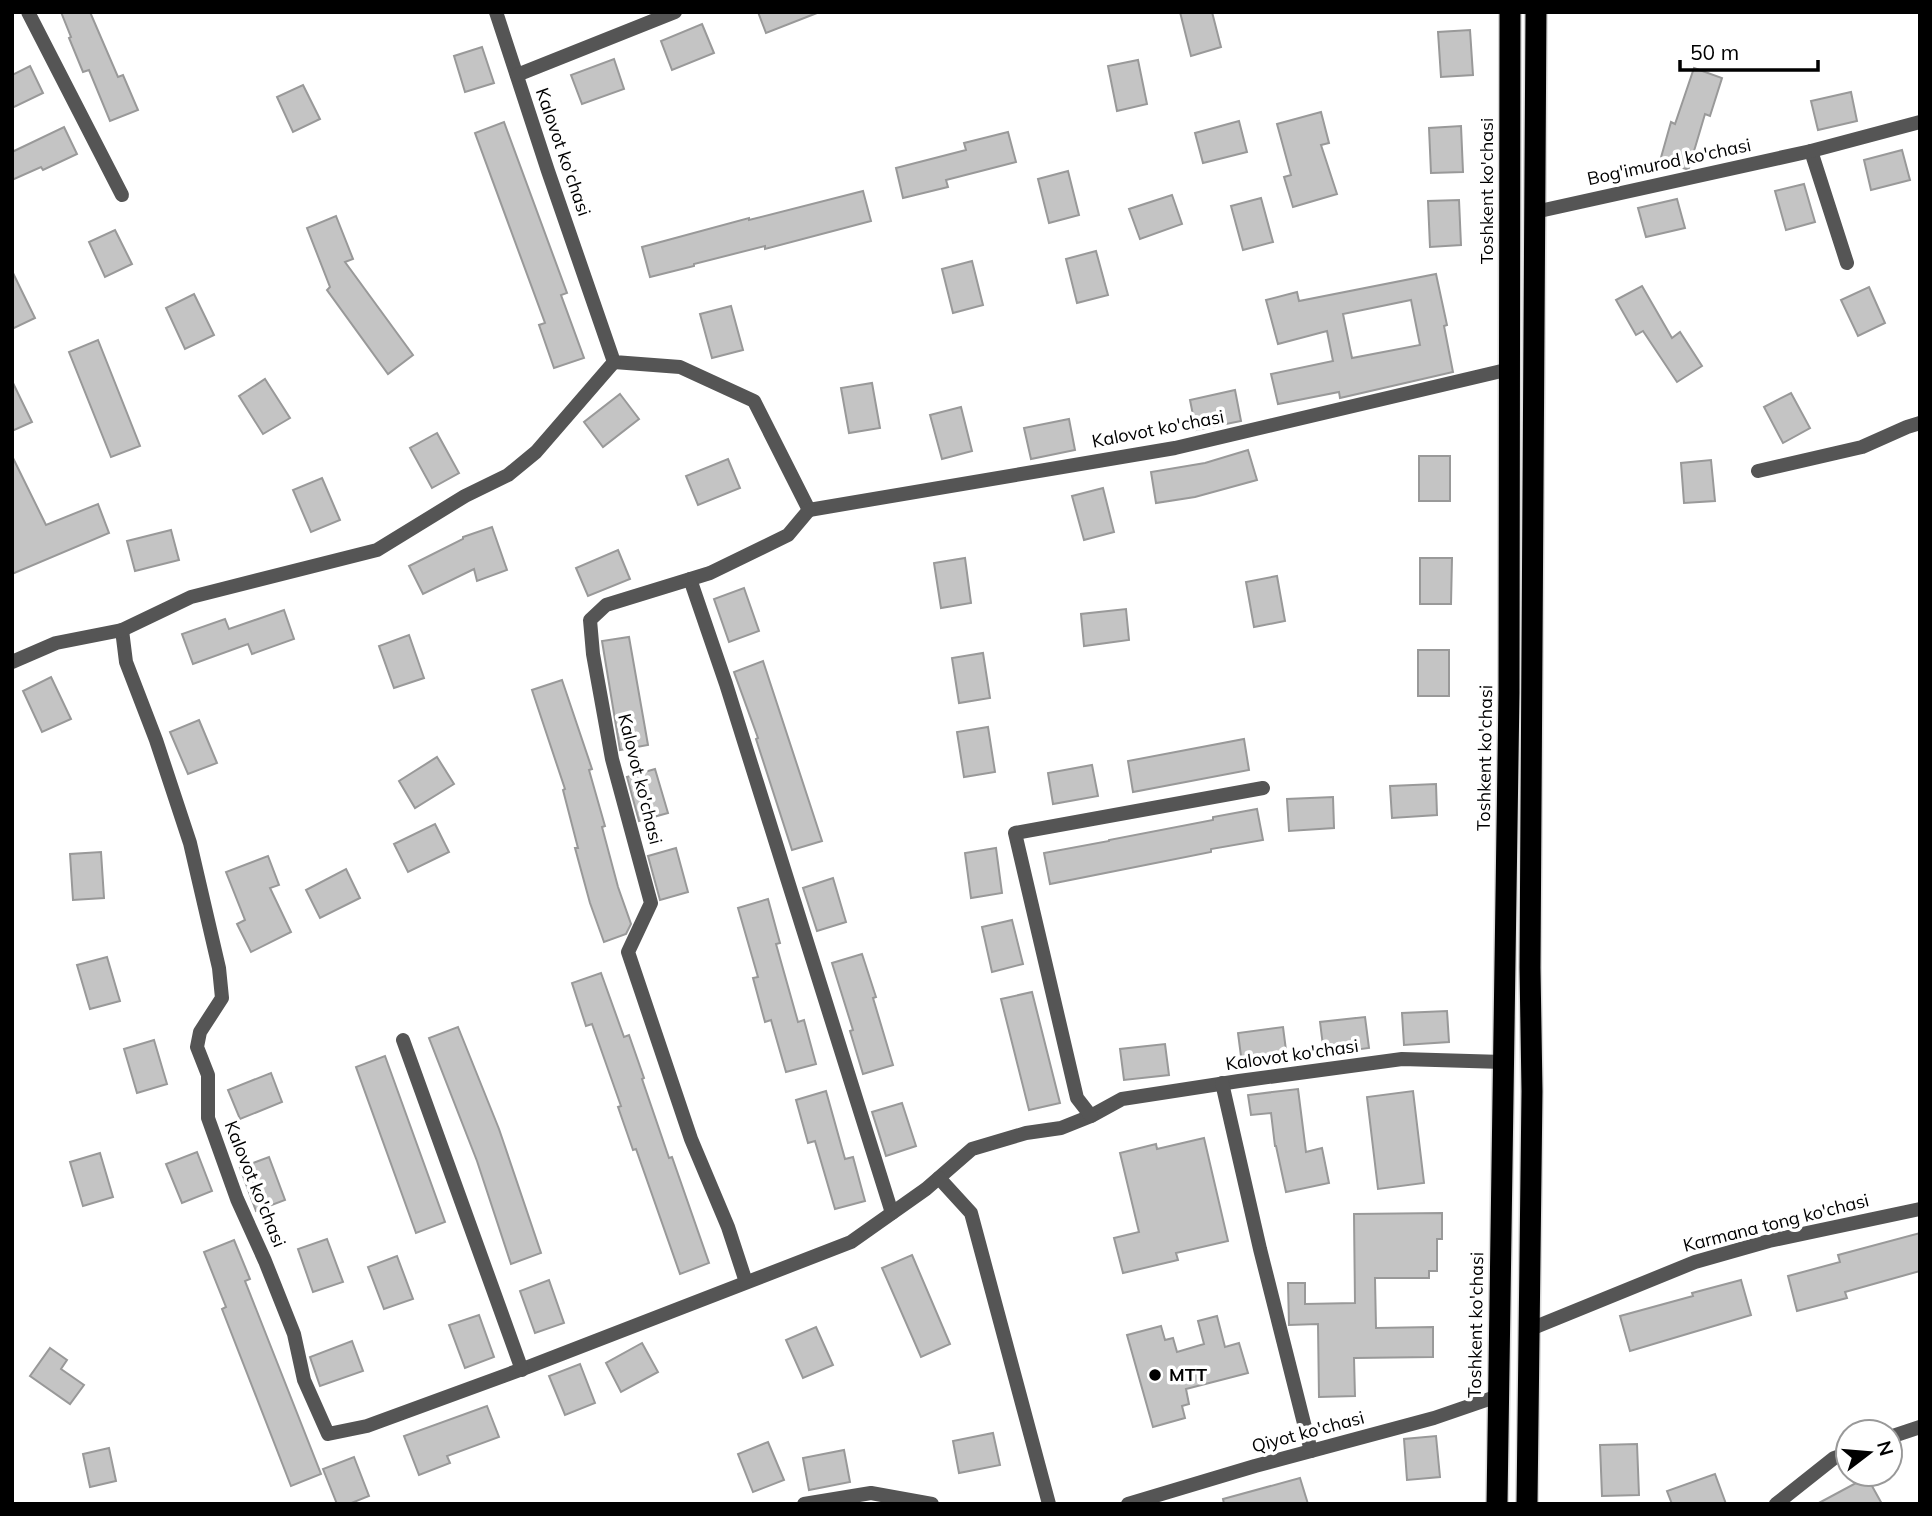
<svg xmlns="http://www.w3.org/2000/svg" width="1932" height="1516" font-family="Mulish,sans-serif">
<rect width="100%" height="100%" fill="#fff"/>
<g fill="#c4c4c4" stroke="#999" stroke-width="2" fill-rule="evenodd">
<path d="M 61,12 L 90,12 L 118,77 L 123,75 L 138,110 L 110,121 L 89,70 L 83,72 L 69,38 L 71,37 Z"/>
<path d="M 758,12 L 817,12 L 817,13 L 766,33 Z"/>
<path d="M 1180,12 L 1212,12 L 1221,47 L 1191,56 Z"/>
<path d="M 702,24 L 714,53 L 672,70 L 661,41 Z"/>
<path d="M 1470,30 L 1473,75 L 1441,77 L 1438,32 Z"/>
<path d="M 482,47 L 494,83 L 465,92 L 454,56 Z"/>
<path d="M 614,59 L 624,89 L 582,104 L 571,75 Z"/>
<path d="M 1138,60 L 1147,104 L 1117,111 L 1108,66 Z"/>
<path d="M 30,66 L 43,93 L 12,108 L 12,75 Z"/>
<path d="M 1694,68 L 1722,78 L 1710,116 L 1705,114 L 1689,168 L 1686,169 L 1660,161 L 1671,122 L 1675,124 Z"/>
<path d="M 303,85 L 320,119 L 293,132 L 277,97 Z"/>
<path d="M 1851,92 L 1857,121 L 1818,130 L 1811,101 Z"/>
<path d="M 1321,112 L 1329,143 L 1321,145 L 1337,194 L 1293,207 L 1284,177 L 1291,175 L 1277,124 Z"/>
<path d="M 1239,121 L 1247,152 L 1203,163 L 1195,133 Z"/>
<path d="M 504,122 L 567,293 L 561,295 L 584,358 L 554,368 L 539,325 L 545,323 L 475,133 Z"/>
<path d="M 1461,126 L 1463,172 L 1431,173 L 1429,128 Z"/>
<path d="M 64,127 L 77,154 L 43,170 L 41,167 L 12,180 L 12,152 Z"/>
<path d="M 1008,132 L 1016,162 L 946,180 L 948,187 L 903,198 L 896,168 L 966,150 L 964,143 Z"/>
<path d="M 1902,150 L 1910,180 L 1871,190 L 1864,160 Z"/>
<path d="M 1068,171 L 1079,215 L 1049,223 L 1038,179 Z"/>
<path d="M 1804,184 L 1815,222 L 1786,230 L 1775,191 Z"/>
<path d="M 863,191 L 871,221 L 765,249 L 765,246 L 694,264 L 694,266 L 650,277 L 642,247 L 749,218 L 749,220 Z"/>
<path d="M 1172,195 L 1182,224 L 1140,239 L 1129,209 Z"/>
<path d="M 1261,198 L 1273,242 L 1243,250 L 1231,206 Z"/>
<path d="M 1677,199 L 1685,228 L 1646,237 L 1638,208 Z"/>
<path d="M 1459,200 L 1461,245 L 1430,247 L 1428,201 Z"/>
<path d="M 336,216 L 353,259 L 345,262 L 413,355 L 388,374 L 327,290 L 330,287 L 307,228 Z"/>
<path d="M 115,230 L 132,264 L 105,277 L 89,242 Z"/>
<path d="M 1096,251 L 1108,295 L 1077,303 L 1066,259 Z"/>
<path d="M 972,261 L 983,305 L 953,313 L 942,269 Z"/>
<path d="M 12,271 L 35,318 L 12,329 Z"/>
<path d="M 1436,274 L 1447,325 L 1444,326 L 1453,372 L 1340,398 L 1339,392 L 1278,404 L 1271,374 L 1333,361 L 1327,331 L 1278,344 L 1266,300 L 1297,292 L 1299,301 ZM 1411,300 L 1420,345 L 1352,358 L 1343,314 Z"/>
<path d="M 1642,286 L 1672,338 L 1680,332 L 1702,366 L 1677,382 L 1643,331 L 1636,335 L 1616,300 Z"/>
<path d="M 1869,287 L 1885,323 L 1858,336 L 1841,300 Z"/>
<path d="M 194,294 L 214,335 L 185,349 L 166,308 Z"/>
<path d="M 731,306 L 743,350 L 712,358 L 700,314 Z"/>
<path d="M 98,340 L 140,446 L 111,457 L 69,352 Z"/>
<path d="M 265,379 L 290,418 L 263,434 L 239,396 Z"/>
<path d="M 12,381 L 32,422 L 12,431 Z"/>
<path d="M 872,383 L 880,428 L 849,433 L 841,388 Z"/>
<path d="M 1235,390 L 1241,421 L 1196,430 L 1190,400 Z"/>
<path d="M 1791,393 L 1810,428 L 1783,443 L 1764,407 Z"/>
<path d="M 620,394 L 639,419 L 603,447 L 584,422 Z"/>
<path d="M 961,407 L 972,451 L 942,459 L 930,415 Z"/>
<path d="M 1069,419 L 1075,450 L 1031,459 L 1024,428 Z"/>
<path d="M 437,433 L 459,473 L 432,488 L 410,448 Z"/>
<path d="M 1248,450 L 1257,480 L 1195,497 L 1156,503 L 1151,472 L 1205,463 Z"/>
<path d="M 12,456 L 46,525 L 98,504 L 109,533 L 12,574 Z"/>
<rect x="1419" y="456" width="31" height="45"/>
<path d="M 728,459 L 740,488 L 698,505 L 686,476 Z"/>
<path d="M 1711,460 L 1715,501 L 1684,503 L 1681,463 Z"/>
<path d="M 322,478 L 340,520 L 311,532 L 293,490 Z"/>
<path d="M 1103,488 L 1114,532 L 1084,540 L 1072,496 Z"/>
<path d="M 492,527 L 507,570 L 477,581 L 474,569 L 423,594 L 409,566 L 463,539 L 463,537 Z"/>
<path d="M 171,530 L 179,560 L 135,571 L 127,541 Z"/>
<path d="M 618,550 L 630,579 L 588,596 L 576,568 Z"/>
<path d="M 965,558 L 971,603 L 941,608 L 934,563 Z"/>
<path d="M 1420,558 L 1452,558 L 1451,604 L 1420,604 Z"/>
<path d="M 1277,576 L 1285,621 L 1254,627 L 1246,582 Z"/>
<path d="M 744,588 L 759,631 L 729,642 L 714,599 Z"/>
<path d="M 1126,609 L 1129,640 L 1084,646 L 1081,614 Z"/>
<path d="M 284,610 L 294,639 L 252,654 L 248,644 L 193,664 L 182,634 L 225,619 L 229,629 Z"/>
<path d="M 409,635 L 424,678 L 394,688 L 379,646 Z"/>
<path d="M 629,637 L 648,745 L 620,750 L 602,641 Z"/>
<rect x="1418" y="650" width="31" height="46"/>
<path d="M 983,653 L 990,698 L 959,703 L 952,658 Z"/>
<path d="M 763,661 L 822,841 L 792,850 L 756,739 L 758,738 L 734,672 Z"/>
<path d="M 51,677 L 71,719 L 42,732 L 23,691 Z"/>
<path d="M 562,680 L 592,769 L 589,770 L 605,826 L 602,827 L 618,887 L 631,924 L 626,934 L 604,942 L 590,903 L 575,848 L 578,848 L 563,790 L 565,789 L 532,690 Z"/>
<path d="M 199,720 L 217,763 L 188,774 L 170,732 Z"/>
<path d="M 988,727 L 995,772 L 964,777 L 957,732 Z"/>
<path d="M 1244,739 L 1249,770 L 1133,792 L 1128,761 Z"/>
<path d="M 437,757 L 454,784 L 415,808 L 399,781 Z"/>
<path d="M 1092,765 L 1098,796 L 1053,804 L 1048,773 Z"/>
<path d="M 655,769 L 668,813 L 639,821 L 627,777 Z"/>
<path d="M 1436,784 L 1437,815 L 1392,818 L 1390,786 Z"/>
<path d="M 1333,797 L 1334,828 L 1289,831 L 1287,799 Z"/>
<path d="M 1257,809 L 1263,840 L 1211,849 L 1211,852 L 1050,884 L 1044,853 L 1109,841 L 1109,840 L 1213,820 L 1213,817 Z"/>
<path d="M 435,824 L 449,852 L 408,872 L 394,844 Z"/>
<path d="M 676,848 L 688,892 L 660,900 L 648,856 Z"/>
<path d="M 996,848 L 1002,893 L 971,898 L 965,853 Z"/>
<path d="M 101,852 L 104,898 L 73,900 L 70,854 Z"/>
<path d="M 268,856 L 279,885 L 270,888 L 291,932 L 251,952 L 237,924 L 245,920 L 226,872 Z"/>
<path d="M 346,869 L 360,898 L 320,918 L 306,890 Z"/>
<path d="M 833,878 L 846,922 L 817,931 L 803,888 Z"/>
<path d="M 768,899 L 780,943 L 776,944 L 798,1022 L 804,1020 L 816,1064 L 786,1072 L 771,1020 L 765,1022 L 753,978 L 758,977 L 738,908 Z"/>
<path d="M 1012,920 L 1023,964 L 992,972 L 982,927 Z"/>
<path d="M 862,954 L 876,997 L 873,998 L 893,1065 L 863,1074 L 850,1031 L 853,1030 L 832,963 Z"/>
<path d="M 107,957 L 120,1001 L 90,1009 L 77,965 Z"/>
<path d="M 601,973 L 624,1037 L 629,1035 L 644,1078 L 642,1079 L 669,1158 L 672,1157 L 709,1263 L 680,1274 L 636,1149 L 633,1150 L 618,1107 L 621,1106 L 592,1024 L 586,1026 L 572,983 Z"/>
<path d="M 1032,992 L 1060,1103 L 1029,1110 L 1001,999 Z"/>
<path d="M 1447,1011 L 1449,1042 L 1404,1045 L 1402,1013 Z"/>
<path d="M 1365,1017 L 1369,1048 L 1324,1054 L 1320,1022 Z"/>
<path d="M 458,1027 L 499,1129 L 541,1253 L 511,1264 L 477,1161 L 429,1038 Z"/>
<path d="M 1283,1027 L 1287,1058 L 1242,1064 L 1238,1033 Z"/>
<path d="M 154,1040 L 167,1084 L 137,1093 L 124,1049 Z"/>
<path d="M 1165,1044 L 1169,1075 L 1124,1080 L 1120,1049 Z"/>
<path d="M 385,1056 L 445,1222 L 416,1233 L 356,1067 Z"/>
<path d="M 271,1073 L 282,1102 L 240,1119 L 228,1090 Z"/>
<path d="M 1298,1089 L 1306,1152 L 1322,1148 L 1329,1183 L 1286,1192 L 1276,1146 L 1275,1146 L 1271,1113 L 1251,1115 L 1248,1095 Z"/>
<path d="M 826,1091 L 845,1159 L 853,1157 L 865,1201 L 835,1209 L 815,1141 L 808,1143 L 796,1100 Z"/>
<path d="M 1413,1091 L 1424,1183 L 1378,1189 L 1367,1097 Z"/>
<path d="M 902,1103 L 916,1146 L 886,1156 L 872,1112 Z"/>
<path d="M 1204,1138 L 1228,1241 L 1176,1253 L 1178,1260 L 1123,1273 L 1114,1238 L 1139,1232 L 1120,1153 L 1156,1144 L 1157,1149 Z"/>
<path d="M 197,1152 L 212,1191 L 182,1203 L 166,1164 Z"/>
<path d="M 100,1153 L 113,1197 L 83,1206 L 70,1162 Z"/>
<path d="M 269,1157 L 285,1200 L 256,1211 L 240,1168 Z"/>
<path d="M 1442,1213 L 1442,1239 L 1437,1239 L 1437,1271 L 1429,1271 L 1429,1278 L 1375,1278 L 1376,1328 L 1433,1327 L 1433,1357 L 1354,1358 L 1355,1396 L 1319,1397 L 1318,1324 L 1289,1325 L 1288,1283 L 1305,1283 L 1305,1304 L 1355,1303 L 1354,1214 Z"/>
<path d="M 1920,1233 L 1920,1271 L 1845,1292 L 1847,1298 L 1797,1311 L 1788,1276 L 1840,1262 L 1838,1255 Z"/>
<path d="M 327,1239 L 343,1282 L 313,1292 L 298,1249 Z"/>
<path d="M 234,1240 L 250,1279 L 245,1281 L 321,1474 L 291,1486 L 222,1309 L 226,1307 L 204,1252 Z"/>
<path d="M 912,1255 L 950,1344 L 921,1357 L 882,1268 Z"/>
<path d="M 397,1256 L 413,1299 L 384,1309 L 368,1267 Z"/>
<path d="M 549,1280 L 564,1323 L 535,1333 L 520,1291 Z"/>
<path d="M 1741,1280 L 1751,1315 L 1630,1351 L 1620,1316 L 1693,1296 L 1692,1293 Z"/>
<path d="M 479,1315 L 494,1357 L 465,1368 L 449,1325 Z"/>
<path d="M 1217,1316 L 1225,1347 L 1239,1343 L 1248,1373 L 1186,1389 L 1189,1404 L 1182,1406 L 1185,1418 L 1153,1427 L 1127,1335 L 1161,1326 L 1165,1340 L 1173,1338 L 1177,1352 L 1204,1344 L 1198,1321 Z"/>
<path d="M 816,1327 L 833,1365 L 803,1378 L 786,1340 Z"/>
<path d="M 352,1341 L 363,1371 L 320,1386 L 310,1357 Z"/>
<path d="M 642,1343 L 658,1372 L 621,1392 L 606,1363 Z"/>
<path d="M 50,1348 L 67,1360 L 61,1369 L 84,1385 L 70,1404 L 30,1376 Z"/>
<path d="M 580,1364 L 595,1403 L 565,1415 L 549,1376 Z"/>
<path d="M 487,1406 L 499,1437 L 447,1456 L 450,1463 L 419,1475 L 404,1436 Z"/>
<path d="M 993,1433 L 1000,1465 L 959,1473 L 953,1441 Z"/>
<path d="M 1436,1436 L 1440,1477 L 1407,1480 L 1404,1439 Z"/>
<path d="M 768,1442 L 784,1480 L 753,1492 L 738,1454 Z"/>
<path d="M 1637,1444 L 1639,1495 L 1602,1496 L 1600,1445 Z"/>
<path d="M 109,1448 L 116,1481 L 90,1487 L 83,1454 Z"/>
<path d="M 844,1450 L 850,1482 L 809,1490 L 803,1458 Z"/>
<path d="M 354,1457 L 369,1496 L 349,1504 L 337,1504 L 323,1469 Z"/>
<path d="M 1715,1474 L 1726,1504 L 1672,1504 L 1667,1491 Z"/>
<path d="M 1867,1477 L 1882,1504 L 1817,1504 Z"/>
<path d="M 1300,1478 L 1308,1504 L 1224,1504 L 1223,1499 Z"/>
</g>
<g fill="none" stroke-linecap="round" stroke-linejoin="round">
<g stroke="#dbdbdb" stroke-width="24">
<g id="highway">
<path d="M 1497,1504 L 1509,692 L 1510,12"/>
<path d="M 1527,1504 L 1532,1091 L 1530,968 L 1536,12"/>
</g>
</g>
<g stroke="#555" stroke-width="14">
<path d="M 28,12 L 122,195"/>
<path d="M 496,12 L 548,171 L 614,362 L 680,367 L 754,401 L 809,510 L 1175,448 L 1510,369"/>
<path d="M 517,75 L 675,12"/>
<path d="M 1811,151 L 1847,263"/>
<path d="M 1535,212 L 1811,151 L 1920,122"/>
<path d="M 1758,471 L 1862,447 L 1907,427 L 1920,423"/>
<path d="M 690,579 L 726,684 L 892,1213"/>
<path d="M 122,630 L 126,662 L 156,740 L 190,843 L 219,968 L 222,998 L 200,1032 L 197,1047 L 208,1075 L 208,1118 L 237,1199 L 265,1261 L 294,1334 L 304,1380 L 328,1434 L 367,1426 L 528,1367 L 851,1242 L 926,1189 L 972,1149 L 1026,1133 L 1061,1128 L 1091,1116 L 1122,1099 L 1239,1081 L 1402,1059 L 1503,1062"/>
<path d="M 12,662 L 56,643 L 122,630 L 191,597 L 377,550 L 465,496 L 508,475 L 536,452 L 614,362"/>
<path d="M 403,1040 L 522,1370"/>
<path d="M 1222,1083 L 1260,1249 L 1311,1451"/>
<path d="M 1091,1116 L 1077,1098 L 1015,833 L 1263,788"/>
<path d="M 939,1178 L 971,1213 L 1049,1504"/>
<path d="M 746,1282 L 728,1227 L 691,1139 L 628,952 L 651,903 L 612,759 L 593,654 L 590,620 L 606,605 L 710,573 L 788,535 L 809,510"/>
<path d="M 1528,1330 L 1695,1262 L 1769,1241 L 1920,1209"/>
<path d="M 1890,1437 L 1920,1427"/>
<path d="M 804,1504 L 871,1493 L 932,1504"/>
<path d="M 1128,1504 L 1255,1466 L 1434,1418 L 1498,1396"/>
<path d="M 1776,1504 L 1834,1458 L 1848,1453"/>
</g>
<use href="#highway" stroke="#000" stroke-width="21"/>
</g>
<circle fill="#000" stroke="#fff" stroke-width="2.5" cx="1155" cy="1375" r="7"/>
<g text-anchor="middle" stroke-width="7" stroke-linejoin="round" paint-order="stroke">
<g font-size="18" fill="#000" stroke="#fff">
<text transform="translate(563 152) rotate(71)" y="6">Kalovot ko'chasi</text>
<text transform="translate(1669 162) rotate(-12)" y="6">Bog'imurod ko'chasi</text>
<text transform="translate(1487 191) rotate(-90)" y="6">Toshkent ko'chasi</text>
<text transform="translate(1158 429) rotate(-11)" y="6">Kalovot ko'chasi</text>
<text transform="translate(1485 758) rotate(-89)" y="6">Toshkent ko'chasi</text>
<text transform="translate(640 779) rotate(76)" y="6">Kalovot ko'chasi</text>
<text transform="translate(1292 1055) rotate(-8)" y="6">Kalovot ko'chasi</text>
<text transform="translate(255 1184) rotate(68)" y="6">Kalovot ko'chasi</text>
<text transform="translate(1776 1223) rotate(-14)" y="6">Karmana tong ko'chasi</text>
<text transform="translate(1476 1325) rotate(-89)" y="6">Toshkent ko'chasi</text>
<text transform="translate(1308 1432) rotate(-15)" y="6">Qiyot ko'chasi</text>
</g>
<g font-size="18" font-weight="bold" fill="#000" stroke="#fff" text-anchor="start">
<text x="1169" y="1381">MTT</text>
</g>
</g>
<rect width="1932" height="1516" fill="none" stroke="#000000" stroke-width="28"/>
<g transform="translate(1869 1453) rotate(74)"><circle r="33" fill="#ffffff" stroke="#999999" stroke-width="2"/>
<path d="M0-5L12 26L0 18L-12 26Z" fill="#000000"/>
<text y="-10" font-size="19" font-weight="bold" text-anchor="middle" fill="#000000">N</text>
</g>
<path d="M1680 60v10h138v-10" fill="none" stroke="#000000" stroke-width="3.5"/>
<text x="1690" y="60" font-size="21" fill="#000000" stroke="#ffffff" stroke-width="5" paint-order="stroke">50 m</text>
</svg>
